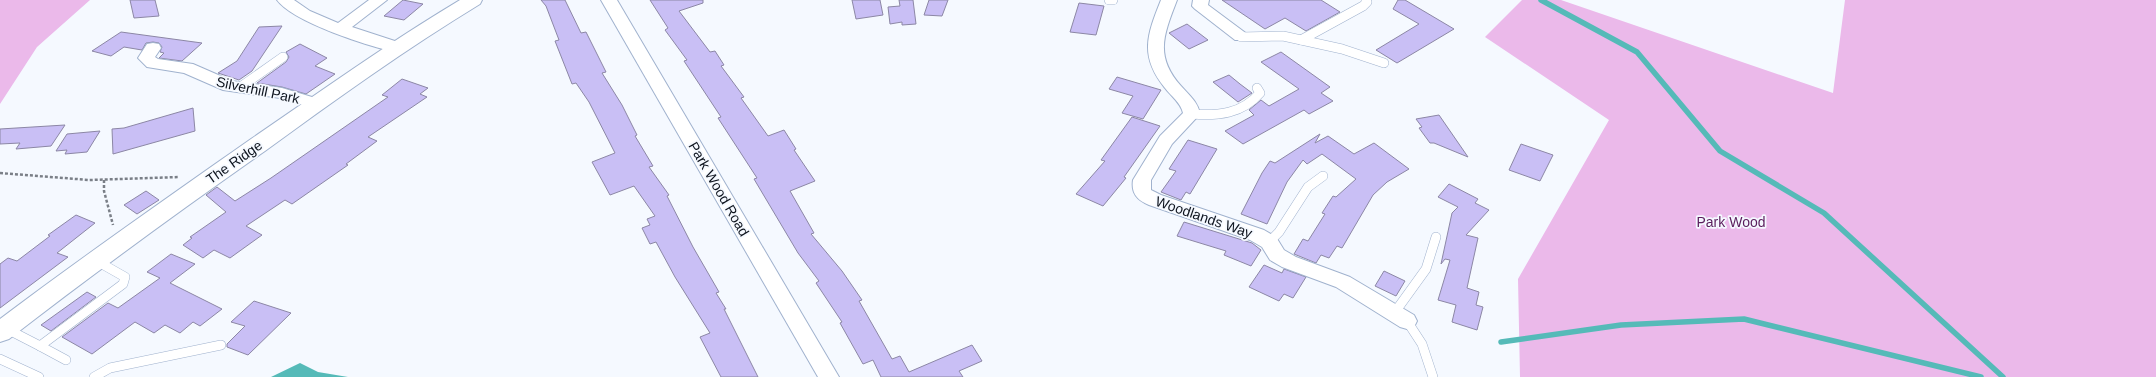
<svg xmlns="http://www.w3.org/2000/svg" width="2156" height="377" font-family="Helvetica,sans-serif">
<rect width="100%" height="100%" fill="#f5f9ff"/>
<g fill="#ebb9ea">
<path d="M 0,0 L 90,0 L 37,47 L 0,104 Z"/>
<path d="M 1522,0 L 1561,0 L 1833,93 L 1845,0 L 2156,0 L 2156,377 L 1520,377 L 1518,279 L 1609,120 L 1485,37 Z"/>
</g>
<path fill="#55bab8" d="M 300,363 L 318,372 L 348,377 L 271,377 Z"/>
<g fill="none" stroke-linecap="round" stroke-linejoin="round">
<g stroke="#55bab8" stroke-width="5.5">
<path d="M 1541,0 L 1637,52 L 1720,151 L 1824,213 L 2003,377"/>
<path d="M 1501,342 L 1621,325 L 1744,319 L 1981,377"/>
</g>
</g>
<g fill="#c9bff5" stroke="#8c87a5">
<path d="M 130,0 L 155,0 L 159,16 L 134,18 Z"/>
<path d="M 403,0 L 423,4 L 404,20 L 384,16 Z"/>
<path d="M 541,0 L 565,0 L 581,33 L 586,32 L 606,72 L 602,73 L 622,105 L 637,135 L 635,136 L 653,166 L 649,167 L 669,195 L 667,196 L 693,247 L 719,292 L 716,293 L 726,309 L 724,309 L 758,377 L 721,377 L 700,337 L 710,333 L 675,277 L 656,242 L 650,244 L 642,228 L 650,225 L 647,219 L 655,216 L 634,186 L 610,195 L 603,182 L 592,162 L 615,153 L 589,102 L 576,83 L 572,84 L 555,41 L 559,40 L 546,6 Z"/>
<path d="M 650,0 L 703,0 L 703,3 L 679,11 L 710,52 L 715,51 L 724,65 L 721,66 L 744,97 L 741,98 L 768,136 L 784,130 L 796,149 L 794,150 L 815,181 L 790,191 L 814,233 L 811,234 L 842,271 L 862,300 L 859,301 L 892,359 L 900,356 L 909,372 L 972,345 L 982,361 L 959,371 L 963,377 L 881,377 L 873,360 L 863,364 L 840,323 L 842,322 L 816,283 L 819,281 L 798,253 L 754,179 L 757,178 L 718,118 L 721,117 L 684,61 L 687,60 L 665,30 L 668,28 Z"/>
<path d="M 852,0 L 880,0 L 883,15 L 856,19 Z"/>
<path d="M 899,0 L 913,0 L 916,24 L 902,25 L 902,22 L 890,24 L 888,7 L 900,6 Z"/>
<path d="M 929,0 L 948,0 L 942,16 L 924,15 Z"/>
<path d="M 1222,0 L 1321,0 L 1340,12 L 1306,31 L 1285,18 L 1265,29 Z"/>
<path d="M 1398,0 L 1405,0 L 1454,29 L 1397,63 L 1376,50 L 1419,24 L 1393,9 Z"/>
<path d="M 1079,3 L 1104,6 L 1096,35 L 1070,32 Z"/>
<path d="M 1187,24 L 1208,40 L 1189,49 L 1169,33 Z"/>
<path d="M 282,26 L 252,71 L 239,80 L 218,73 L 237,61 L 259,27 Z"/>
<path d="M 121,32 L 202,43 L 182,61 L 159,58 L 164,53 L 160,52 L 162,47 L 159,43 L 153,42 L 146,43 L 142,50 L 124,47 L 111,56 L 92,51 Z"/>
<path d="M 300,44 L 327,58 L 315,66 L 335,74 L 306,94 L 282,87 L 257,83 L 286,62 L 289,57 L 286,52 Z"/>
<path d="M 1281,52 L 1330,87 L 1321,93 L 1333,101 L 1309,114 L 1304,110 L 1243,144 L 1225,131 L 1254,115 L 1249,110 L 1261,100 L 1269,106 L 1299,89 L 1261,62 Z"/>
<path d="M 1229,75 L 1240,84 L 1252,93 L 1238,102 L 1213,82 Z"/>
<path d="M 1117,77 L 1161,90 L 1143,119 L 1122,113 L 1133,96 L 1109,89 Z"/>
<path d="M 402,79 L 428,88 L 420,94 L 427,97 L 368,137 L 377,141 L 346,164 L 348,165 L 292,204 L 285,200 L 246,226 L 262,235 L 230,258 L 214,250 L 203,258 L 183,245 L 192,238 L 190,237 L 226,212 L 206,195 L 217,187 L 235,201 L 271,178 L 388,97 L 382,95 Z"/>
<path d="M 193,108 L 195,131 L 113,154 L 112,129 L 124,128 Z"/>
<path d="M 1439,115 L 1468,157 L 1434,143 L 1430,143 L 1419,128 L 1422,127 L 1416,119 Z"/>
<path d="M 1132,117 L 1160,126 L 1124,177 L 1126,178 L 1103,206 L 1076,194 L 1105,161 L 1101,160 Z"/>
<path d="M 65,125 L 51,146 L 16,149 L 20,143 L 0,144 L 0,129 Z"/>
<path d="M 100,131 L 87,152 L 65,154 L 67,150 L 56,151 L 67,134 Z"/>
<path d="M 1320,134 L 1315,143 L 1328,136 L 1354,154 L 1374,143 L 1409,169 L 1387,182 L 1373,195 L 1342,248 L 1337,246 L 1329,258 L 1321,255 L 1316,263 L 1294,254 L 1303,239 L 1308,241 L 1325,214 L 1322,213 L 1333,196 L 1336,197 L 1356,179 L 1322,154 L 1307,164 L 1303,160 L 1287,182 L 1267,224 L 1241,214 L 1262,173 L 1270,161 L 1275,163 Z"/>
<path d="M 1188,140 L 1217,149 L 1190,194 L 1186,192 L 1181,200 L 1161,192 L 1176,171 L 1169,169 Z"/>
<path d="M 1521,144 L 1553,155 L 1540,181 L 1509,170 Z"/>
<path d="M 1449,184 L 1478,199 L 1475,203 L 1489,210 L 1466,235 L 1478,238 L 1467,288 L 1479,292 L 1476,305 L 1483,307 L 1477,330 L 1452,322 L 1456,305 L 1438,300 L 1450,260 L 1445,259 L 1441,264 L 1452,213 L 1458,207 L 1438,197 Z"/>
<path d="M 146,191 L 159,200 L 137,214 L 124,205 Z"/>
<path d="M 76,215 L 95,223 L 57,253 L 68,257 L 0,308 L 0,264 L 8,258 L 17,261 L 50,236 L 48,235 Z"/>
<path d="M 1184,222 L 1252,243 L 1261,250 L 1251,266 L 1224,255 L 1226,251 L 1177,236 Z"/>
<path d="M 171,254 L 195,264 L 170,283 L 222,309 L 200,326 L 193,322 L 180,333 L 165,325 L 154,333 L 135,322 L 92,354 L 62,337 L 108,303 L 118,308 L 160,278 L 147,272 Z"/>
<path d="M 1264,265 L 1282,273 L 1284,269 L 1306,277 L 1293,298 L 1284,294 L 1279,301 L 1249,287 Z"/>
<path d="M 1384,271 L 1405,281 L 1396,296 L 1375,286 Z"/>
<path d="M 87,292 L 96,297 L 51,331 L 41,325 Z"/>
<path d="M 254,301 L 291,313 L 248,355 L 227,347 L 227,344 L 245,326 L 231,322 Z"/>
</g>
<g fill="none" stroke-linecap="round" stroke-linejoin="round">
<g stroke="#a0b2ce" stroke-width="10">
<g id="lane">
<path d="M 1109,0 L 1113,0"/>
<path d="M 1241,37 L 1283,36 L 1342,49 L 1384,63"/>
<path d="M 1301,40 L 1363,6 L 1367,2 L 1366,0"/>
<path d="M 239,88 L 283,57"/>
<path d="M 1192,114 C 1218,116 1242,114 1260,93 L 1257,88"/>
<path d="M 1269,242 L 1279,232 L 1308,187 L 1323,176"/>
<path d="M 1395,312 L 1426,269 L 1436,237"/>
<path d="M 1407,321 L 1422,344 L 1433,377"/>
<path d="M 5,328 L 40,346 L 123,284 L 125,277 L 95,260"/>
<path d="M 40,346 L 66,360"/>
<path d="M 0,359 L 39,377"/>
<path d="M 94,377 L 110,368 L 221,345"/>
</g>
</g>
<g stroke="#a0b2ce" stroke-width="2">
<g id="street">
<path d="M 277,0 L 294,0 L 310,11 L 338,23 L 369,0 L 387,0 L 352,27 L 404,44 L 406,48 L 404,52 L 398,53 C 369,46 294,23 277,0 Z"/>
<path d="M 601,0 L 617,0 L 839,377 L 818,377 Z"/>
<path d="M 1161,0 L 1177,0 C 1164,34 1154,56 1181,86 C 1189,95 1198,102 1200,114 L 1172,144 L 1151,180 L 1151,190 L 1161,195 L 1264,230 L 1276,237 L 1284,250 L 1296,257 L 1350,277 L 1414,315 L 1417,321 L 1414,327 L 1407,329 L 1400,327 L 1336,287 L 1282,267 L 1270,260 L 1262,247 L 1250,240 L 1149,205 C 1137,200 1131,193 1133,180 L 1160,136 L 1183,113 C 1181,103 1171,96 1165,88 C 1139,56 1147,35 1161,0 Z"/>
<path d="M 1193,0 L 1209,0 L 1208,5 L 1247,34 L 1249,37 L 1247,40 L 1235,40 L 1195,9 L 1192,6 Z"/>
<path d="M 153,43 L 159,44 L 161,48 L 155,57 L 158,59 L 193,64 L 232,81 L 282,88 L 322,100 L 324,104 L 322,108 L 316,109 L 280,98 L 223,90 L 184,73 L 147,67 L 138,58 L 147,44 Z"/>
</g>
</g>
<g stroke="#a0b2ce" stroke-width="2">
<path id="secondary" d="M 460,0 L 482,0 L 480,4 C 406,49 335,100 265,151 C 178,212 93,274 9,339 L 0,342 L 0,319 C 82,257 167,198 251,139 C 320,92 388,43 460,0 Z"/>
</g>
<g stroke="#7a7f87" stroke-width="2.5" stroke-dasharray="3 2" stroke-linecap="butt">
<path d="M 0,173 L 89,180 L 179,177"/>
<path d="M 104,180 L 104,191 L 113,225"/>
</g>
<use href="#lane" stroke="#fff" stroke-width="9"/>
<use href="#street" fill="#fff" fill-rule="evenodd"/>
<use href="#secondary" fill="#fff" fill-rule="evenodd"/>
</g>
<g text-anchor="middle" stroke-width="3.5" stroke-linejoin="round" paint-order="stroke">
<g font-size="14" fill="#0d131d" stroke="#f5f9ff">
<text transform="translate(258 90) rotate(12)" y="5">Silverhill Park</text>
<text transform="translate(234 162) rotate(-35)" y="5">The Ridge</text>
<text transform="translate(719 189) rotate(60)" y="5">Park Wood Road</text>
<text transform="translate(1204 217) rotate(19)" y="5">Woodlands Way</text>
</g>
<g font-size="14" fill="#5b1d5d" stroke="#f5f9ff">
<text x="1731" y="227">Park Wood</text>
</g>
</g>
</svg>
